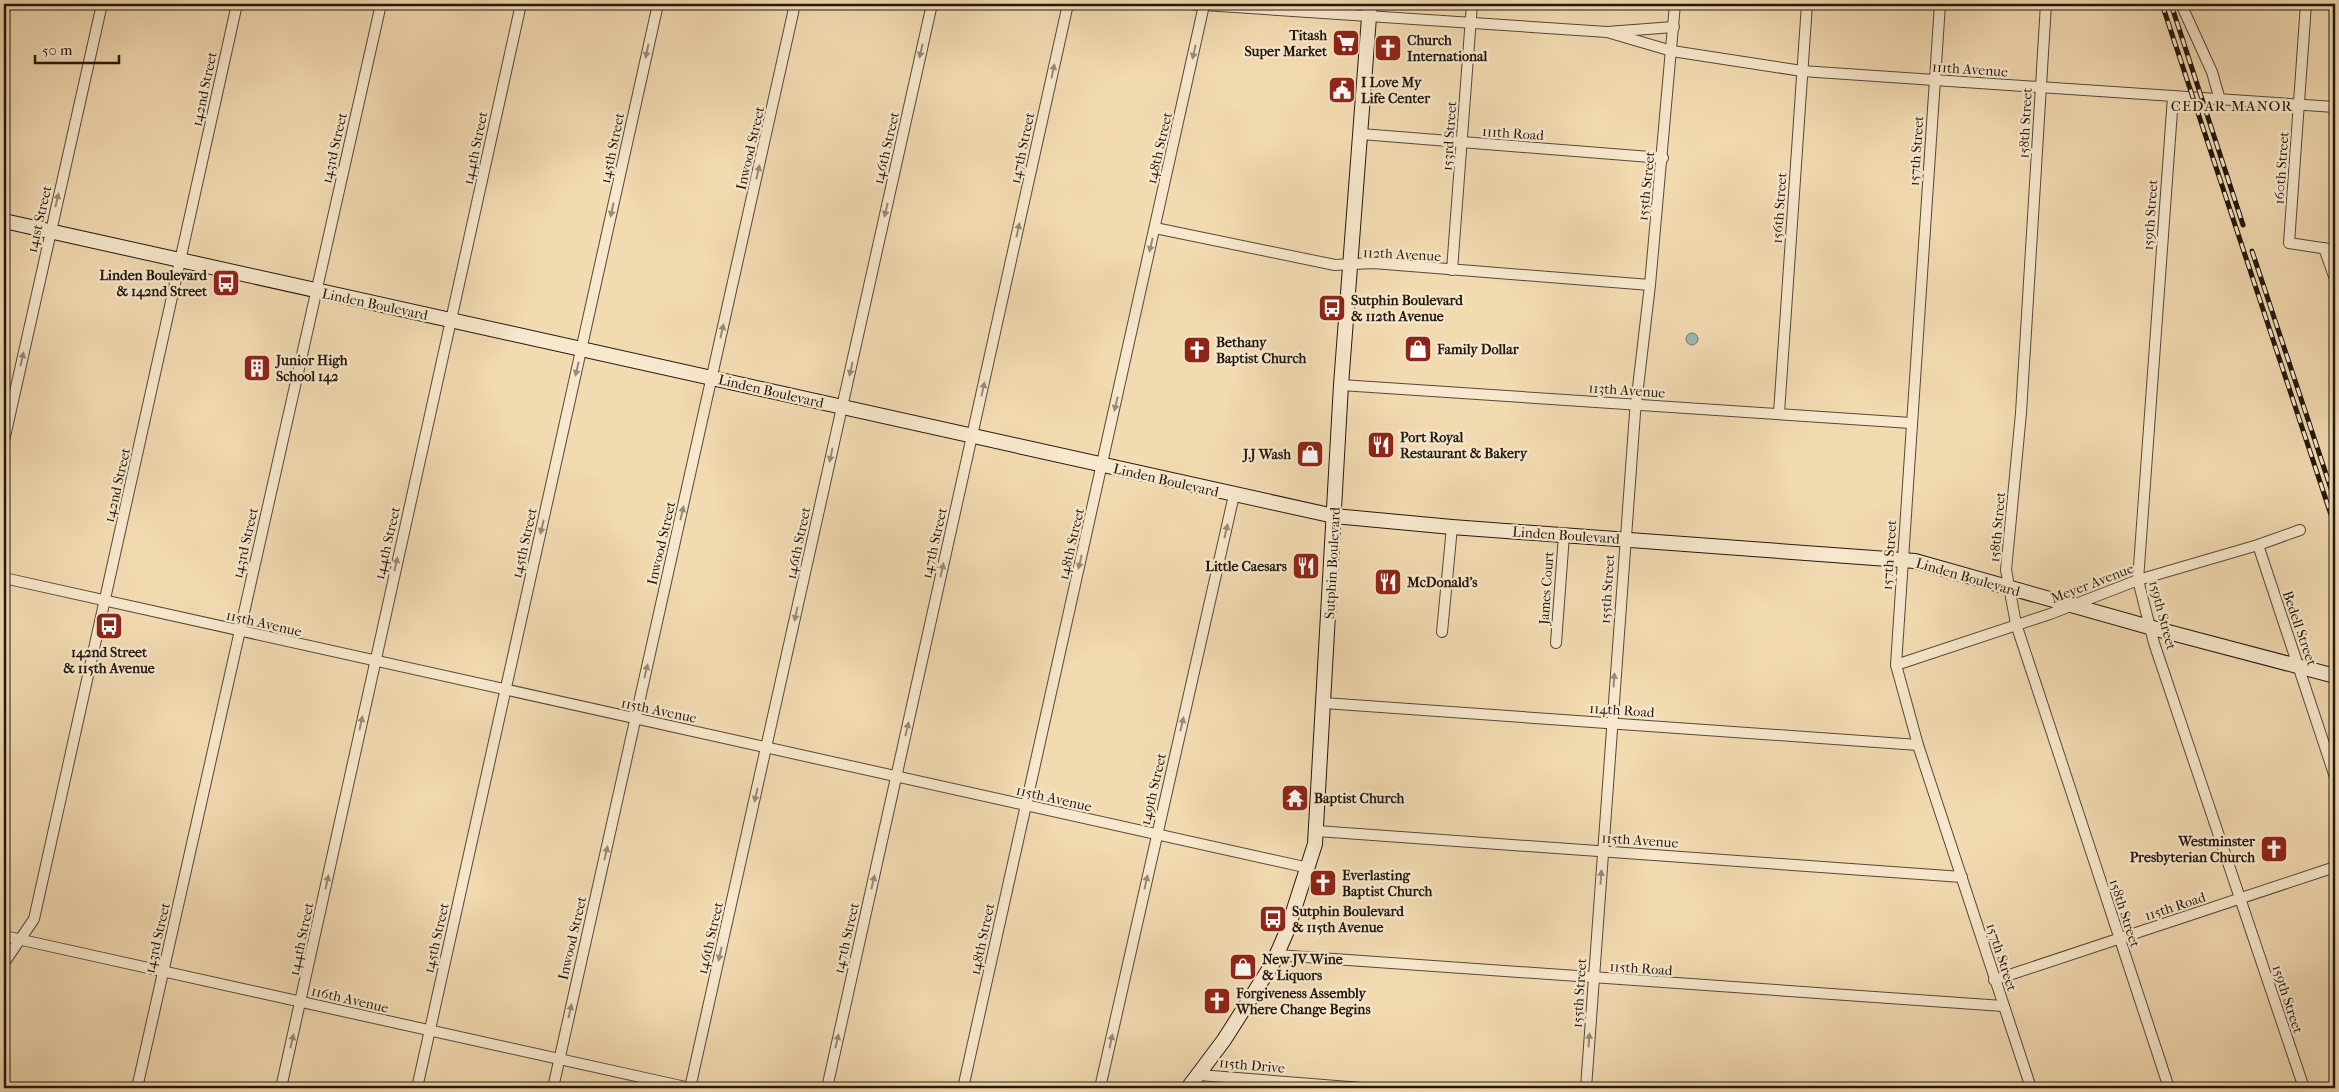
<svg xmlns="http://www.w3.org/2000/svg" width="2339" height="1092" font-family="'IM FELL French Canon',serif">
<rect width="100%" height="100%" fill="#f2dab1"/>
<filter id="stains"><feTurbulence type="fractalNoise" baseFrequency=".004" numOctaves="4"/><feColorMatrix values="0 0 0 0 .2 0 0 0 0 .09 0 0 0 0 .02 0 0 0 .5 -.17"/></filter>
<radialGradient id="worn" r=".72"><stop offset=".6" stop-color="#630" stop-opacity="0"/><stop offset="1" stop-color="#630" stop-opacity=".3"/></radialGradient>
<circle fill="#9db9b3" stroke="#6c7971" cx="1692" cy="339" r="6"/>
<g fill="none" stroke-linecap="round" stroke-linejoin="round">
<g stroke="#564838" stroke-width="12">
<g id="street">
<path d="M 1189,4 L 1607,32 L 1674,27"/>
<path d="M 1940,4 L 1896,665 L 1918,745 L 2031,1088"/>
<path d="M 2046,4 L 2021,413 L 2006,570 L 2016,624 L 2169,1088"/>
<path d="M 2181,4 L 2212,72 L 2220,100"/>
<path d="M 2306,4 L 2289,243 L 2335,250"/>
<path d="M 1607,32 L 1672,51 L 1802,71 L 2335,107"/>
<path d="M 2173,97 L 2138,580 L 2154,643 L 2304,1088"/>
<path d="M 1361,134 L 1663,158"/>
<path d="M 1155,228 L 1335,265 L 1373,263 L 1650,285"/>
<path d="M 2324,248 L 2335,279"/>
<path d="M 1452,270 L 1472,4"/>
<path d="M 1341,385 L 1911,423"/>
<path d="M 1779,413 L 1807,4"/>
<path d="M 4,441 L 102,4"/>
<path d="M 2258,545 L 2335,777"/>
<path d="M 4,578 L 1309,868"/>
<path d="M 1442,632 L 1452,527"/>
<path d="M 1556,643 L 1564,535"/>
<path d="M 1896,665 L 2050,614 L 2138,580 L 2258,545 L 2300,530"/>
<path d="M 1324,703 L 1918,745"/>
<path d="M 1317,831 L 1962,877"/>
<path d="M 4,936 L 690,1088"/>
<path d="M 1277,955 L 2003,1006"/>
<path d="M 4,963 L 34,919 L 237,4"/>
<path d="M 1994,980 L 2335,867"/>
<path d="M 1199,1075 L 1362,1088"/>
<path d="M 137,1088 L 381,4"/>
<path d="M 281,1088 L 521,4"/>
<path d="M 417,1088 L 658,4"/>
<path d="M 553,1088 L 795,4"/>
<path d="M 690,1088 L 932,4"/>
<path d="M 827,1088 L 1068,4"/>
<path d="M 963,1088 L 1204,5"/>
<path d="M 1100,1088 L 1234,495"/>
<path d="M 1586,1088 L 1635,413 L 1650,285 L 1675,4"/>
</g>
</g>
<g stroke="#22180f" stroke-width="16">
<g id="secondary">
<path d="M 4,221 L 1334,516 L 1452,527 L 1915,561 L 2149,627 L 2335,676"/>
<path d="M 1188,1088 L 1224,1040 L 1273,963 L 1287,931 L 1315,844 L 1341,385 L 1370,4"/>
</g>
</g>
<use href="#street" stroke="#f7e7cc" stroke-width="10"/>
<use href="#secondary" stroke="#f7e7cc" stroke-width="14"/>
<g stroke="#22180f" stroke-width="5">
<g id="rail">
<path d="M 2162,4 L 2335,527"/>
<path d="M 2171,4 L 2243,225"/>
<path d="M 2252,251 L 2335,501"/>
</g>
</g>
<use href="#rail" stroke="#f7e7cc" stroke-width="3" stroke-dasharray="9" stroke-linecap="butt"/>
</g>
<defs><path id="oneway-solid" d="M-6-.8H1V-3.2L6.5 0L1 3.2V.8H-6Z" transform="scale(1.25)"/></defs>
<g fill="#978a77">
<use href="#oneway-solid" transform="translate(647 51) rotate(102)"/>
<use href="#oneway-solid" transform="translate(921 51) rotate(103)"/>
<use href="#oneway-solid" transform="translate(1194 52) rotate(103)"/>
<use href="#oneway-solid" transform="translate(1053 71) rotate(-78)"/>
<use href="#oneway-solid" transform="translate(758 172) rotate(-77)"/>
<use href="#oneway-solid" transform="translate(57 200) rotate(-77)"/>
<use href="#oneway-solid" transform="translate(612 210) rotate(102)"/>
<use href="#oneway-solid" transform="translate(886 210) rotate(103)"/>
<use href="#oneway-solid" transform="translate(1018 230) rotate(-78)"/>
<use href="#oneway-solid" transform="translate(1151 245) rotate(103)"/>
<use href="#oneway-solid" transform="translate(722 331) rotate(-77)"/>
<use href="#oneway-solid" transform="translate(22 359) rotate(-77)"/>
<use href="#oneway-solid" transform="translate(577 369) rotate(103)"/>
<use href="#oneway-solid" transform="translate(851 369) rotate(103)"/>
<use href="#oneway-solid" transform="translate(983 389) rotate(-78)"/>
<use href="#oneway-solid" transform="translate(1116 404) rotate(103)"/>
<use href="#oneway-solid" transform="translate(831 455) rotate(102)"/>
<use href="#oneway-solid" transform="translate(682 513) rotate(-77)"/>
<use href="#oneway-solid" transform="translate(542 527) rotate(103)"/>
<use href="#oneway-solid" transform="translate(1226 531) rotate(-77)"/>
<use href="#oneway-solid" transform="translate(1080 562) rotate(103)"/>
<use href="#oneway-solid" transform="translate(396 564) rotate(-77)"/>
<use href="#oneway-solid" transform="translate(942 570) rotate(-77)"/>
<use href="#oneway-solid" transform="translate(796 614) rotate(102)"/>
<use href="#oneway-solid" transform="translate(646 671) rotate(-77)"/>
<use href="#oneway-solid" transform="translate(1614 680) rotate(-86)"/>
<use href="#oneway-solid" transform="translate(361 723) rotate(-78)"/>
<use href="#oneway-solid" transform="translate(1182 724) rotate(-77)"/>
<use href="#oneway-solid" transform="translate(907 729) rotate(-77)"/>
<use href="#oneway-solid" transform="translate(756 795) rotate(103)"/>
<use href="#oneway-solid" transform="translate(606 853) rotate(-77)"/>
<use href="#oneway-solid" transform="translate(1601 877) rotate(-86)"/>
<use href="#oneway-solid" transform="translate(327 882) rotate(-78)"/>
<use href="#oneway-solid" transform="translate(873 882) rotate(-77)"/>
<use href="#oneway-solid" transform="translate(1146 882) rotate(-78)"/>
<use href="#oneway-solid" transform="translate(720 954) rotate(103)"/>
<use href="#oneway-solid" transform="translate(570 1011) rotate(-77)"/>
<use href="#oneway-solid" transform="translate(1589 1040) rotate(-86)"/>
<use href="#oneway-solid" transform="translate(292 1041) rotate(-77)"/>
<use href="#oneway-solid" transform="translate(837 1041) rotate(-77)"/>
<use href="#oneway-solid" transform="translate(1111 1041) rotate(-78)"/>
</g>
<defs>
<g id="supermarket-square" transform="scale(1.4375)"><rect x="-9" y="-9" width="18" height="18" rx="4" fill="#8f2418" stroke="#f7e7cc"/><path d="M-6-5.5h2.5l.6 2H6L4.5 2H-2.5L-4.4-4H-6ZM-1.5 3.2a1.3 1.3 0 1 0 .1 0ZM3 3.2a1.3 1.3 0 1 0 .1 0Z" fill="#fff"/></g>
<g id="church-square" transform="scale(1.4375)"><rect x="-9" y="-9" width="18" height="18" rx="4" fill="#8f2418" stroke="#f7e7cc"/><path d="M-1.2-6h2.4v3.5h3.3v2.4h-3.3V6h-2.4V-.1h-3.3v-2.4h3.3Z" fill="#fff"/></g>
<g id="civic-square" transform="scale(1.4375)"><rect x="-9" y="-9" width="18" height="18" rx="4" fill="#8f2418" stroke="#f7e7cc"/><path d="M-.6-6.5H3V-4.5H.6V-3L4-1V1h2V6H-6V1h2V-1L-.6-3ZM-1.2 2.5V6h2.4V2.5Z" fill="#fff"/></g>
<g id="bus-square" transform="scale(1.4375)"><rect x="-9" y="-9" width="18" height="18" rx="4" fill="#8f2418" stroke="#f7e7cc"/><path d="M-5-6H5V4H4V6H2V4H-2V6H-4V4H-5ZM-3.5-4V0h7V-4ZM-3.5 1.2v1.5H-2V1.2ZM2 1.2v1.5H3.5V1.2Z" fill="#fff"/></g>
<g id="shop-square" transform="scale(1.4375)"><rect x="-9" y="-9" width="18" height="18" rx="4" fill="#8f2418" stroke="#f7e7cc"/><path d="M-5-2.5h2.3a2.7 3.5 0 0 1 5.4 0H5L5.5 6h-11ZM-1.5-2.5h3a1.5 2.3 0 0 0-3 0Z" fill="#fff"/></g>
<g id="building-square" transform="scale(1.4375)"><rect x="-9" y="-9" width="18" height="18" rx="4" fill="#8f2418" stroke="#f7e7cc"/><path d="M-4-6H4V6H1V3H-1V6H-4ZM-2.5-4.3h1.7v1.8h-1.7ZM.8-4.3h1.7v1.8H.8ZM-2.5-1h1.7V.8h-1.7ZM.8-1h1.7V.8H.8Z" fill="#fff"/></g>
<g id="restaurant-square" transform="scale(1.4375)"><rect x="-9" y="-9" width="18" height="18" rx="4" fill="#8f2418" stroke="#f7e7cc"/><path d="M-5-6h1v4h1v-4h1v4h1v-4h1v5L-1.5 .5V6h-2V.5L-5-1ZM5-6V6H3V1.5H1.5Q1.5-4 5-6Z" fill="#fff"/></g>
<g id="temple-square" transform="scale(1.4375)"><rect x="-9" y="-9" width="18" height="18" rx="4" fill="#8f2418" stroke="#f7e7cc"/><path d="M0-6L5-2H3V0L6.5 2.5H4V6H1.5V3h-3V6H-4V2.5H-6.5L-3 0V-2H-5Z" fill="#fff"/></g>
</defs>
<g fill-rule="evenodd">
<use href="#supermarket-square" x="1346" y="43"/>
<use href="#church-square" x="1388" y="48"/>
<use href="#civic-square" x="1342" y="90"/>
<use href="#bus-square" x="226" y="283"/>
<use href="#bus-square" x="1332" y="308"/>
<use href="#shop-square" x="1418" y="349"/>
<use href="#church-square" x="1197" y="350"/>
<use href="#building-square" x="257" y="368"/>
<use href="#restaurant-square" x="1381" y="445"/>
<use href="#shop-square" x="1310" y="454"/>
<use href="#restaurant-square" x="1306" y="566"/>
<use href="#restaurant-square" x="1388" y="582"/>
<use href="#bus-square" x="109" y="626"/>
<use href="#temple-square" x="1295" y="798"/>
<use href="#church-square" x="2274" y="849"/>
<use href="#church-square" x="1323" y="883"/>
<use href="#bus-square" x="1273" y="919"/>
<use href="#shop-square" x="1243" y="967"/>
<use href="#church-square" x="1217" y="1001"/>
</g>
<g text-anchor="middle" stroke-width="4.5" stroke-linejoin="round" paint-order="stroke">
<g font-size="14" font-weight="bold" fill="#22180f" stroke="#f7e7cc" text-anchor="start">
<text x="1327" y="40" text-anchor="end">Titash<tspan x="1327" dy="16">Super Market</tspan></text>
<text x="1407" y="45">Church<tspan x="1407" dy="16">International</tspan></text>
<text x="1361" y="87">I Love My<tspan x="1361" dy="16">Life Center</tspan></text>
<text x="207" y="280" text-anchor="end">Linden Boulevard<tspan x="207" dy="16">&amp; 142nd Street</tspan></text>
<text x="1351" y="305">Sutphin Boulevard<tspan x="1351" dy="16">&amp; 112th Avenue</tspan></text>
<text x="1216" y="347">Bethany<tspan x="1216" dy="16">Baptist Church</tspan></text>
<text x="1437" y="354">Family Dollar</text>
<text x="276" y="365">Junior High<tspan x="276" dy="16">School 142</tspan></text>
<text x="1400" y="442">Port Royal<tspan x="1400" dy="16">Restaurant &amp; Bakery</tspan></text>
<text x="1291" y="459" text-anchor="end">J.J Wash</text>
<text x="1287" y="571" text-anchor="end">Little Caesars</text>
<text x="1407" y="587">McDonald's</text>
<text x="109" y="657" text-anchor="middle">142nd Street<tspan x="109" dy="16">&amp; 115th Avenue</tspan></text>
<text x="1314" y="803">Baptist Church</text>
<text x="2255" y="846" text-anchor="end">Westminster<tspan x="2255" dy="16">Presbyterian Church</tspan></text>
<text x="1342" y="880">Everlasting<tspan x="1342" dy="16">Baptist Church</tspan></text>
<text x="1292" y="916">Sutphin Boulevard<tspan x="1292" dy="16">&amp; 115th Avenue</tspan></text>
<text x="1262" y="964">New JV Wine<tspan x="1262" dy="16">&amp; Liquors</tspan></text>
<text x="1236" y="998">Forgiveness Assembly<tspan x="1236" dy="16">Where Change Begins</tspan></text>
</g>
<g font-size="14" fill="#22180f" stroke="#f7e7cc">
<text transform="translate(1970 69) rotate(4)" y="5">111th Avenue</text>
<text transform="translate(204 89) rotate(-78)" y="5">142nd Street</text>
<text transform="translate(2025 123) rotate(-87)" y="5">158th Street</text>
<text transform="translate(1513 133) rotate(4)" y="5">111th Road</text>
<text transform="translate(1449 136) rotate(-86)" y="5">153rd Street</text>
<text transform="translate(334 148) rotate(-77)" y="5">143rd Street</text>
<text transform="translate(475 148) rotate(-78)" y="5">144th Street</text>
<text transform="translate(612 148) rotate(-78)" y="5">145th Street</text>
<text transform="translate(750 148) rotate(-77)" y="5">Inwood Street</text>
<text transform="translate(886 148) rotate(-77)" y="5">146th Street</text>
<text transform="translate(1022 148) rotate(-78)" y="5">147th Street</text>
<text transform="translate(1159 148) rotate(-77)" y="5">148th Street</text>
<text transform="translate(1916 151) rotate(-86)" y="5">157th Street</text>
<text transform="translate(2281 168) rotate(-86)" y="5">160th Street</text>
<text transform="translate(1646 186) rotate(-84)" y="5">155th Street</text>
<text transform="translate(1779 208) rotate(-86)" y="5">156th Street</text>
<text transform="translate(2150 215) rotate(-86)" y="5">159th Street</text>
<text transform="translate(39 219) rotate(-77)" y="5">141st Street</text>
<text transform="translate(1402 254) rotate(3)" y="5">112th Avenue</text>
<text transform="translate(375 304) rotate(12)" y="5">Linden Boulevard</text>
<text transform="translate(1627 390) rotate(4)" y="5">113th Avenue</text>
<text transform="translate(771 391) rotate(13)" y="5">Linden Boulevard</text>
<text transform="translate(1166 480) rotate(13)" y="5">Linden Boulevard</text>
<text transform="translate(117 485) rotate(-77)" y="5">142nd Street</text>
<text transform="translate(1997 527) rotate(-85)" y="5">158th Street</text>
<text transform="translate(1566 535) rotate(4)" y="5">Linden Boulevard</text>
<text transform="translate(245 543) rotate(-77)" y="5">143rd Street</text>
<text transform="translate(387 543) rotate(-77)" y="5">144th Street</text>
<text transform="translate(524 543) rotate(-77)" y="5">145th Street</text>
<text transform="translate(661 543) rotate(-77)" y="5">Inwood Street</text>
<text transform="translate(798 543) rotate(-78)" y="5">146th Street</text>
<text transform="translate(934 543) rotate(-77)" y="5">147th Street</text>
<text transform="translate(1071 544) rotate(-77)" y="5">148th Street</text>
<text transform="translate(1889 555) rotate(-86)" y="5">157th Street</text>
<text transform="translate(1332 563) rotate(-87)" y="5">Sutphin Boulevard</text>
<text transform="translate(1968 577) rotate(16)" y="5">Linden Boulevard</text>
<text transform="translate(2092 583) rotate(-21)" y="5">Meyer Avenue</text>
<text transform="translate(1546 588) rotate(-86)" y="5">James Court</text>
<text transform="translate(1607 589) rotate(-86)" y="5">155th Street</text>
<text transform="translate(2163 615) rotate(75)" y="5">159th Street</text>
<text transform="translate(264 623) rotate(13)" y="5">115th Avenue</text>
<text transform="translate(2300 628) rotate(71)" y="5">Bedell Street</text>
<text transform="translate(659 710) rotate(12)" y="5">115th Avenue</text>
<text transform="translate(1622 710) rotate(4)" y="5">114th Road</text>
<text transform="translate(1153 789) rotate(-77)" y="5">149th Street</text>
<text transform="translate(1054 798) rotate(13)" y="5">115th Avenue</text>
<text transform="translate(1640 840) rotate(4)" y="5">115th Avenue</text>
<text transform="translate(2175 906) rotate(-18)" y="5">115th Road</text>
<text transform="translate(2125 913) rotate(72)" y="5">158th Street</text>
<text transform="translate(157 938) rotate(-77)" y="5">143rd Street</text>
<text transform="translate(436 938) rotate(-77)" y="5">145th Street</text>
<text transform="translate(572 938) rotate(-77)" y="5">Inwood Street</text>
<text transform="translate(710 938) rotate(-77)" y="5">146th Street</text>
<text transform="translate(846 938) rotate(-77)" y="5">147th Street</text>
<text transform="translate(301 939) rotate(-78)" y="5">144th Street</text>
<text transform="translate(982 939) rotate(-78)" y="5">148th Street</text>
<text transform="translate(2002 957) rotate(72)" y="5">157th Street</text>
<text transform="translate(1641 968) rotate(4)" y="5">115th Road</text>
<text transform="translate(1579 993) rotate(-86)" y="5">155th Street</text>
<text transform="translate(350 999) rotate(13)" y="5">116th Avenue</text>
<text transform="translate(2288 999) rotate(72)" y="5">159th Street</text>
<text transform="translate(1252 1065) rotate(5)" y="5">115th Drive</text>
</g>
<g font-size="15" letter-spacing="1" fill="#22180f" stroke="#f7e7cc">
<text x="2232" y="111">CEDAR MANOR</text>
</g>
</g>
<rect width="2339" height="1092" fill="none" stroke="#f2dab1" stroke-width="20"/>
<rect x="5" y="5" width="2329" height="1082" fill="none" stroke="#22180f" stroke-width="2.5"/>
<rect x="10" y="10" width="2319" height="1072" fill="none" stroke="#22180f"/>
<path d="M35 55v8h84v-8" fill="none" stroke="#22180f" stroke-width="2.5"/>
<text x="42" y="55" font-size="15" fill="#22180f" stroke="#f7e7cc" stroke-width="4" paint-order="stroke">50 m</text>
<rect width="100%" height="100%" filter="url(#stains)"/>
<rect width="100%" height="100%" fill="url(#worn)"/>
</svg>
